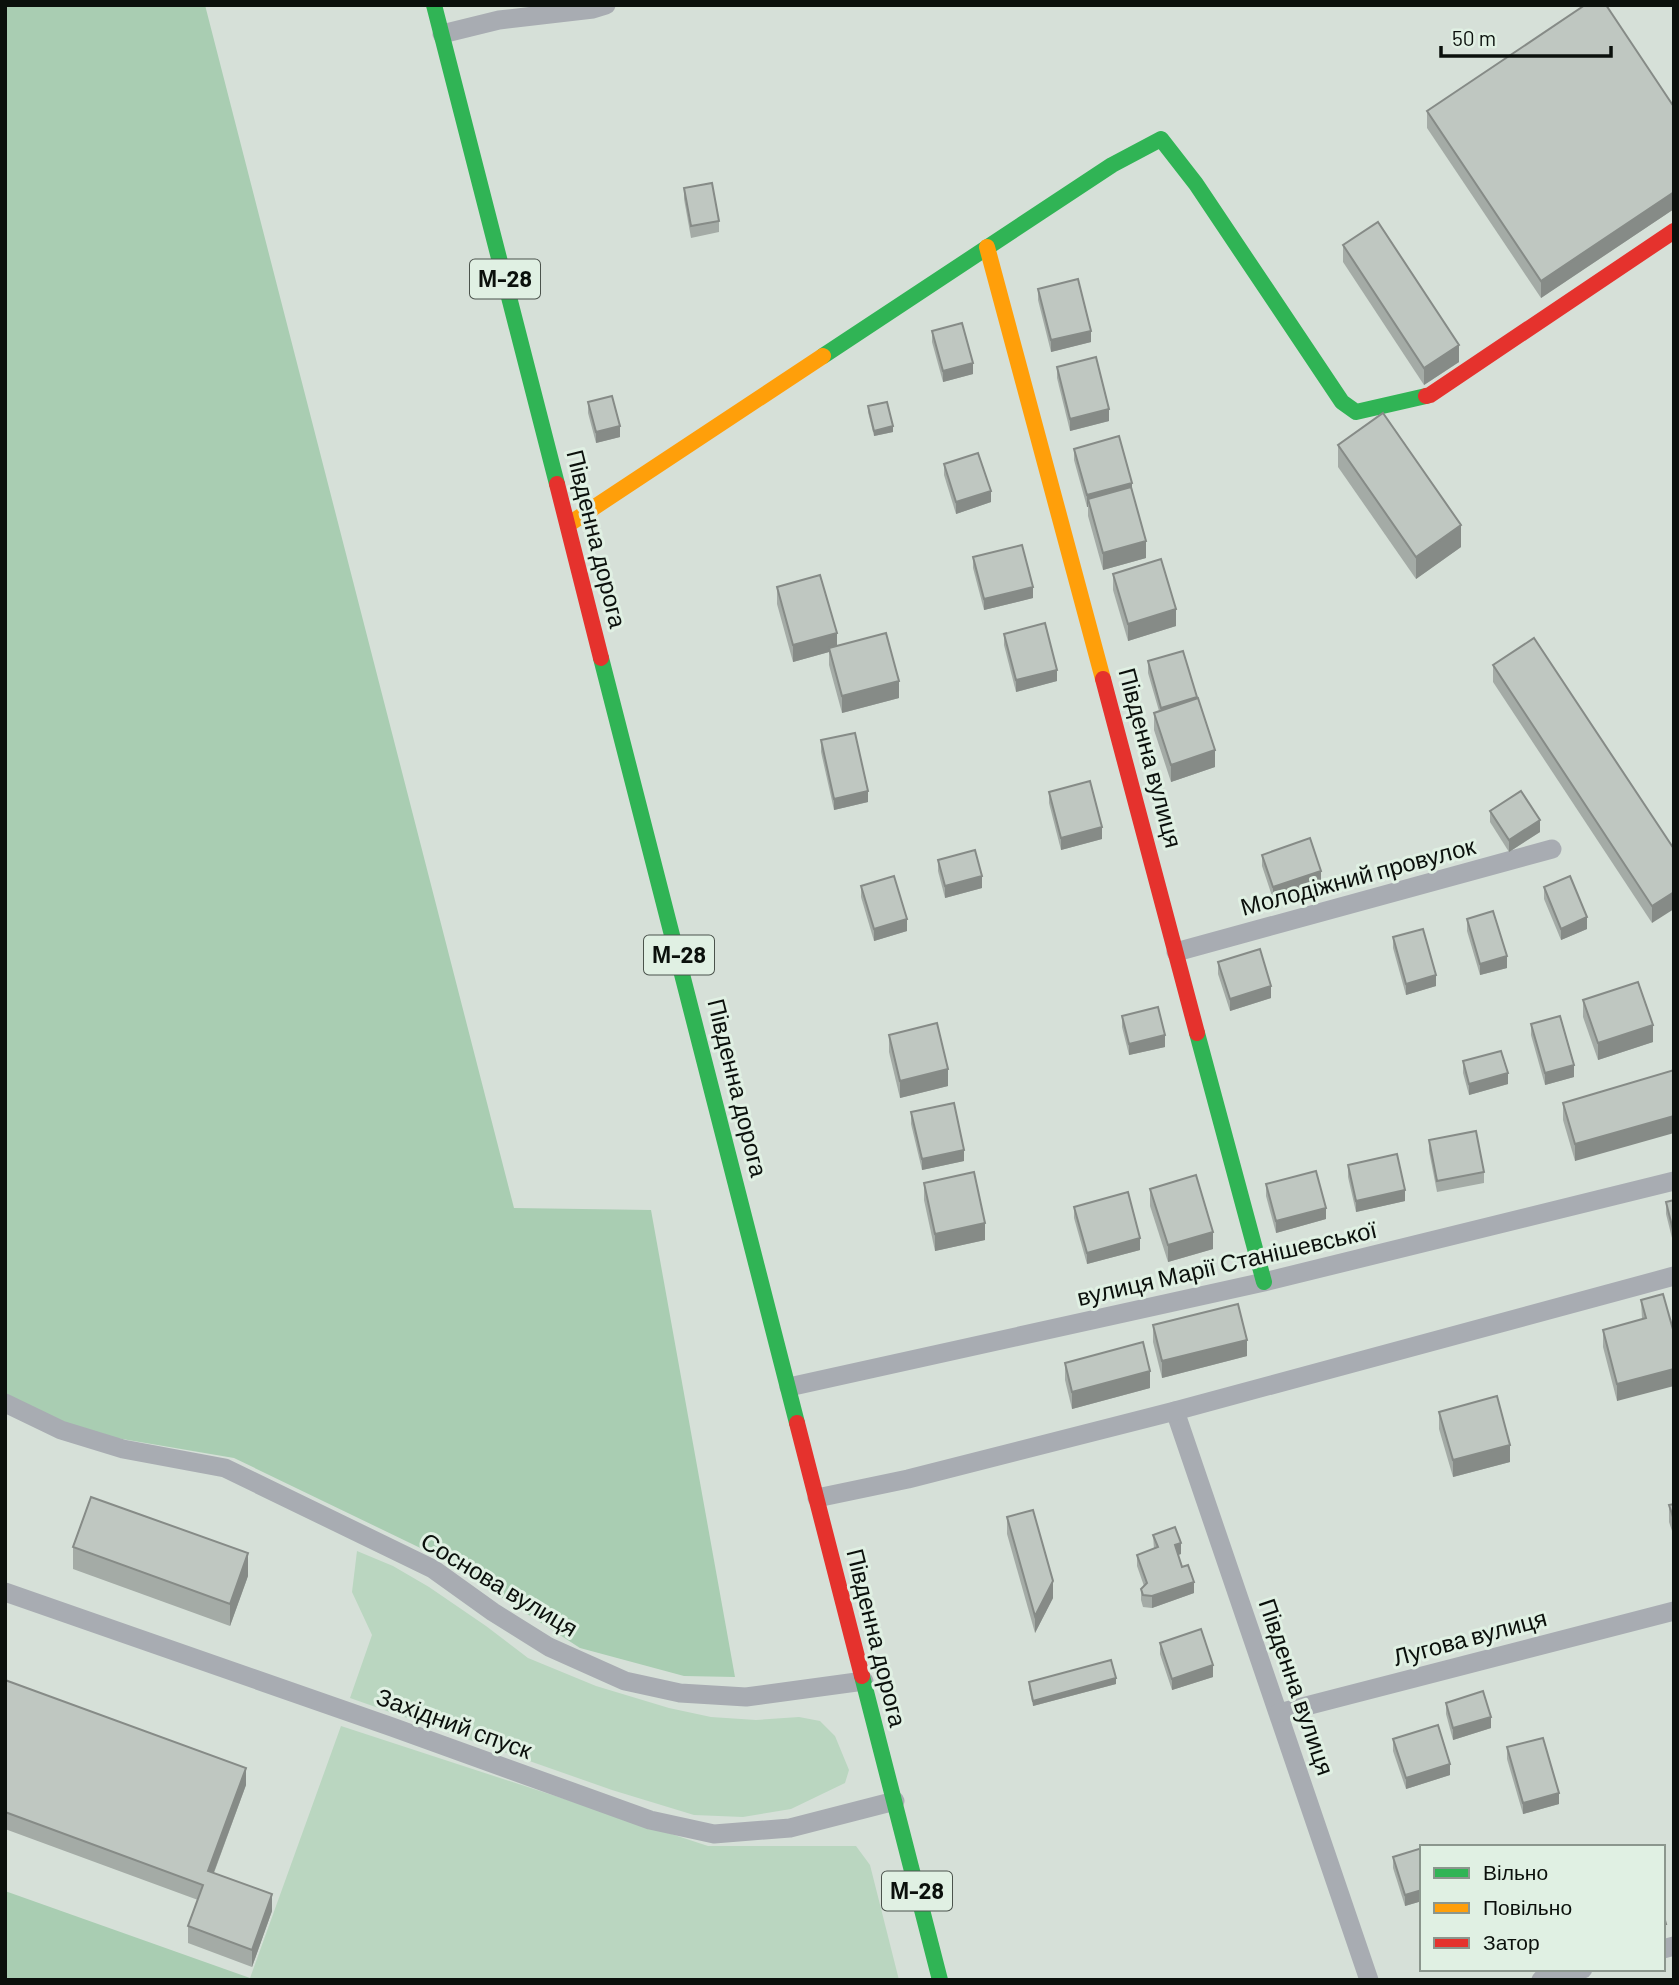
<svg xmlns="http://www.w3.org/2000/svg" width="1679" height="1985" font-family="Barlow,sans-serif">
<rect width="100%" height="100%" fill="#d6e0d8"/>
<g fill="#bad6c0">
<path d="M 357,1551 L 393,1566 L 429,1587 L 486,1626 L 528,1658 L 596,1686 L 669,1708 L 711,1717 L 756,1720 L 799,1717 L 820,1721 L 835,1736 L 849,1770 L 845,1783 L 791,1809 L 743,1817 L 694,1815 L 612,1790 L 350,1698 L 372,1635 L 352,1592 Z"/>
<path d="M 341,1726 L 708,1846 L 856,1846 L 870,1865 L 899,1980 L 261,1980 L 250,1978 Z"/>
</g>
<g fill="#a9cdb2">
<path d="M 5,5 L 205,5 L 514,1208 L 651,1210 L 735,1677 L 684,1676 L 580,1648 L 439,1557 L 234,1458 L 81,1432 L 5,1400 Z"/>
<path d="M 5,1891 L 250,1978 L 261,1980 L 5,1980 Z"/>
</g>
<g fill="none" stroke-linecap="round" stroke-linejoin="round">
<g stroke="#a8acb2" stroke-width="19">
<path d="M 442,34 L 499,20 L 593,9 L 606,5"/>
<path d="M 1176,952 L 1552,849"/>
<path d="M 789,1387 L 1264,1282 L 1674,1181"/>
<path d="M 5,1403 L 61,1430 L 123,1449 L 225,1468 L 433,1569 L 493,1612 L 549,1647 L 625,1681 L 680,1693 L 746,1697 L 864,1681"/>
<path d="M 1175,1411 L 1369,1980"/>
<path d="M 817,1498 L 908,1479 L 1175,1411 L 1674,1276"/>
<path d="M 5,1592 L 392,1727 L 650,1820 L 714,1834 L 790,1828 L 895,1801"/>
<path d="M 1279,1713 L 1674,1611"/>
<path d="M 1663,1949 L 1674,1946"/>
<path d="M 1541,1980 L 1583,1969"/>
</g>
<g stroke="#30b455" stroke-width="16">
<path d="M 434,5 L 557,484"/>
<path d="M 823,356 L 1112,165 L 1161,139 L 1196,184 L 1342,402 L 1356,412 L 1426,396"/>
<path d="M 601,658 L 797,1423"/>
<path d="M 1197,1033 L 1264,1282"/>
<path d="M 862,1676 L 940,1980"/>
</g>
<g stroke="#ff9f0a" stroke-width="16">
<path d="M 987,247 L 1103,679"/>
<path d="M 569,524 L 823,356"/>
</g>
<g stroke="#e5322d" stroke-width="16">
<path d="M 1426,396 L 1430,395 L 1674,231"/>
<path d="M 557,484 L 601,658"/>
<path d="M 1103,679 L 1197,1033"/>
<path d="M 797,1423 L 862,1676"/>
</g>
</g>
<g fill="#a4aba6">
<path d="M 1674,107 L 1674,209 L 1541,298 L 1427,128 L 1427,111 Z"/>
<path d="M 684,188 L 719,221 L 719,232 L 691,238 L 684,199 Z"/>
<path d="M 1343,245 L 1459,362 L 1424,385 L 1343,262 Z"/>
<path d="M 1038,289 L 1091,342 L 1051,352 L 1038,300 Z"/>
<path d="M 932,331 L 973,374 L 943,382 L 932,342 Z"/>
<path d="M 1057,367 L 1109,421 L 1070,431 L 1057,378 Z"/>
<path d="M 588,402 L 620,437 L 596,443 L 588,413 Z"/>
<path d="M 868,406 L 893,432 L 874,436 L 868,412 Z"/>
<path d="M 1338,445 L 1461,547 L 1416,579 L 1338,467 Z"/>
<path d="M 1074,449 L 1132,489 L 1146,558 L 1103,570 L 1088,516 L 1088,507 L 1087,507 L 1074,460 Z"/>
<path d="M 944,464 L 991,502 L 956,514 L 944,475 Z"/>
<path d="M 973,557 L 1033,598 L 984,610 L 973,568 Z"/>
<path d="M 1113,574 L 1176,626 L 1128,641 L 1113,590 Z"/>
<path d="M 777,587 L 837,646 L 899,698 L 842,713 L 829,665 L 829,652 L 793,662 L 777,604 Z"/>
<path d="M 1004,634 L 1057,681 L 1016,692 L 1004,645 Z"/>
<path d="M 1148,661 L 1197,699 L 1215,767 L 1171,782 L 1154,730 L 1154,713 L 1159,711 L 1148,673 Z"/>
<path d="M 1493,665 L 1674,849 L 1652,923 L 1493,682 Z"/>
<path d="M 821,740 L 868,802 L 834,810 L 821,752 Z"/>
<path d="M 1049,792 L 1102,839 L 1061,850 L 1049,803 Z"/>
<path d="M 1490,811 L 1540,832 L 1509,852 L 1490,822 Z"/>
<path d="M 1262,855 L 1321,882 L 1273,899 L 1262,866 Z"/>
<path d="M 938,860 L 982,888 L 945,898 L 938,871 Z"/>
<path d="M 861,886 L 907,931 L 874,941 L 861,897 Z"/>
<path d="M 1544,887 L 1587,929 L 1561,940 L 1544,899 Z"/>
<path d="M 1467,919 L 1507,968 L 1480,975 L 1467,931 Z"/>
<path d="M 1393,937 L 1436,986 L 1406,995 L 1393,948 Z"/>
<path d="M 1218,962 L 1271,998 L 1230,1011 L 1218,974 Z"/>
<path d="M 1583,1000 L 1653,1042 L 1598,1060 L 1583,1017 Z"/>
<path d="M 1122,1016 L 1165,1047 L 1129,1055 L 1122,1027 Z"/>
<path d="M 1531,1024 L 1574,1077 L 1545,1085 L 1531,1035 Z"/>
<path d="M 889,1035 L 948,1086 L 900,1098 L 889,1052 Z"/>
<path d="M 1463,1061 L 1508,1084 L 1469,1095 L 1463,1073 Z"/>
<path d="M 1674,1070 L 1575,1161 L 1563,1120 L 1563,1103 Z"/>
<path d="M 911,1112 L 964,1161 L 922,1170 L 911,1124 Z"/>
<path d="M 1429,1140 L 1484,1172 L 1484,1183 L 1437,1192 L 1429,1151 Z"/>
<path d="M 1348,1165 L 1405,1201 L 1356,1212 L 1348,1177 Z"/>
<path d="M 924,1183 L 985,1240 L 935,1251 L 924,1200 Z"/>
<path d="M 1266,1184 L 1326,1219 L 1276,1233 L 1266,1196 Z"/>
<path d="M 1150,1189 L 1213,1249 L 1168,1262 L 1150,1206 Z"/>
<path d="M 1674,1200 L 1674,1246 L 1666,1214 L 1666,1202 Z"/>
<path d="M 1074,1207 L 1140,1250 L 1087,1264 L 1074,1218 Z"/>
<path d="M 1641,1300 L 1674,1333 L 1617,1401 L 1603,1347 L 1603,1330 L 1642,1319 Z"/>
<path d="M 1153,1325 L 1247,1356 L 1162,1378 L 1153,1342 Z"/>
<path d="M 1065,1363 L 1150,1388 L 1072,1409 L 1065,1380 Z"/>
<path d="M 1439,1412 L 1510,1462 L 1453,1477 L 1439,1429 Z"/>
<path d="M 1674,1504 L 1674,1537 L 1669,1522 L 1669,1505 Z"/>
<path d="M 1007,1517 L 1053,1598 L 1035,1633 L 1007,1534 Z"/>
<path d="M 1153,1535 L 1181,1554 L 1178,1555 L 1194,1593 L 1152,1608 L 1143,1607 L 1141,1600 L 1141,1589 L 1144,1586 L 1137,1566 L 1137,1555 L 1154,1549 Z"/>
<path d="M 73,1547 L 248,1576 L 230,1626 L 73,1569 Z"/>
<path d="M 1160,1643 L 1213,1677 L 1172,1690 L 1160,1654 Z"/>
<path d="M 5,1680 L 246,1785 L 214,1873 L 272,1911 L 252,1967 L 188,1943 L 188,1926 L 198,1900 L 5,1829 Z"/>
<path d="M 1029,1682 L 1116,1684 L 1033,1706 L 1029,1688 Z"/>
<path d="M 1446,1703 L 1491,1728 L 1453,1740 L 1446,1714 Z"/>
<path d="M 1393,1739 L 1450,1775 L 1406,1789 L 1393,1751 Z"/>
<path d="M 1507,1747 L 1559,1804 L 1523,1814 L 1507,1759 Z"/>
<path d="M 1422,1848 L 1422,1901 L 1405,1906 L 1393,1868 L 1393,1857 Z"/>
</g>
<g fill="#868b87">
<path d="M 1674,192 L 1674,209 L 1541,298 L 1541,281 Z"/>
<path d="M 1091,331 L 1091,342 L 1051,352 L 1051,340 Z"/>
<path d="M 1459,345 L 1459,362 L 1424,385 L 1424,368 Z"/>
<path d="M 973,363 L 973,374 L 943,382 L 943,371 Z"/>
<path d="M 1109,409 L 1109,421 L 1070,431 L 1070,419 Z"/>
<path d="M 620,426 L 620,437 L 596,443 L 596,432 Z"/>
<path d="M 893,426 L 893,432 L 874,436 L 874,431 Z"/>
<path d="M 1132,483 L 1132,494 L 1088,499 L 1088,507 L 1087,507 L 1087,495 Z"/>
<path d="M 991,491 L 991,502 L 956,514 L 956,502 Z"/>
<path d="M 1461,525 L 1461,547 L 1416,579 L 1416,557 Z"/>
<path d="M 1146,541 L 1146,558 L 1103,570 L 1103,553 Z"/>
<path d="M 1033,587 L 1033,598 L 984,610 L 984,599 Z"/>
<path d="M 1176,609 L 1176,626 L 1128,641 L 1128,624 Z"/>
<path d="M 837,633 L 837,650 L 829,648 L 829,652 L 793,662 L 793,645 Z"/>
<path d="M 1057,670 L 1057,681 L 1016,692 L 1016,680 Z"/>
<path d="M 899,681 L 899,698 L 842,713 L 842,696 Z"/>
<path d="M 1197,697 L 1197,709 L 1161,719 L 1161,708 Z"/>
<path d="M 1215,750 L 1215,767 L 1171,782 L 1171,765 Z"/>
<path d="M 868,791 L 868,802 L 834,810 L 834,799 Z"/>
<path d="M 1540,820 L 1540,832 L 1509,852 L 1509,840 Z"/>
<path d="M 1102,827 L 1102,839 L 1061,850 L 1061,838 Z"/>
<path d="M 1321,871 L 1321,882 L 1273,899 L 1273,887 Z"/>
<path d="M 982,876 L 982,888 L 945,898 L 945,886 Z"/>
<path d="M 1674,892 L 1674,909 L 1652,923 L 1652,906 Z"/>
<path d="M 1587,917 L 1587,929 L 1561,940 L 1561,929 Z"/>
<path d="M 907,919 L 907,931 L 874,941 L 874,929 Z"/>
<path d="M 1507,956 L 1507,968 L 1480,975 L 1480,964 Z"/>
<path d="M 1436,975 L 1436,986 L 1406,995 L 1406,984 Z"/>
<path d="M 1271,986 L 1271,998 L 1230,1011 L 1230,999 Z"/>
<path d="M 1653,1025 L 1653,1042 L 1598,1060 L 1598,1043 Z"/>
<path d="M 1165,1035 L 1165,1047 L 1129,1055 L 1129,1044 Z"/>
<path d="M 1574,1065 L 1574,1077 L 1545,1085 L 1545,1073 Z"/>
<path d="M 948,1069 L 948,1086 L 900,1098 L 900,1081 Z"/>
<path d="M 1508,1073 L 1508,1084 L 1469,1095 L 1469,1084 Z"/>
<path d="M 1674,1116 L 1674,1133 L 1575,1161 L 1575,1144 Z"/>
<path d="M 964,1150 L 964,1161 L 922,1170 L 922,1159 Z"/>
<path d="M 1405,1190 L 1405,1201 L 1356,1212 L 1356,1201 Z"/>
<path d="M 1326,1208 L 1326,1219 L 1276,1233 L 1276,1221 Z"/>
<path d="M 985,1223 L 985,1240 L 935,1251 L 935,1234 Z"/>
<path d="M 1213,1232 L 1213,1249 L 1168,1262 L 1168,1245 Z"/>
<path d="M 1140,1238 L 1140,1250 L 1087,1264 L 1087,1253 Z"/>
<path d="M 1247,1340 L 1247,1356 L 1162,1378 L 1162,1361 Z"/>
<path d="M 1674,1369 L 1674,1386 L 1617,1401 L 1617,1384 Z"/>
<path d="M 1150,1371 L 1150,1388 L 1072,1409 L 1072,1392 Z"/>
<path d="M 1510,1445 L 1510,1462 L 1453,1477 L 1453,1460 Z"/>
<path d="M 1181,1543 L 1181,1554 L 1175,1556 L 1175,1545 Z"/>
<path d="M 248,1553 L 248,1576 L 230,1626 L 230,1604 Z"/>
<path d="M 1053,1581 L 1053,1598 L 1035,1633 L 1035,1616 Z"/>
<path d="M 1194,1582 L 1194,1593 L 1152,1608 L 1152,1596 Z"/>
<path d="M 1213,1665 L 1213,1677 L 1172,1690 L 1172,1679 Z"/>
<path d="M 1116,1678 L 1116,1684 L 1033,1706 L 1033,1701 Z"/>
<path d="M 1491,1717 L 1491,1728 L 1453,1740 L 1453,1728 Z"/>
<path d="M 1450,1764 L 1450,1775 L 1406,1789 L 1406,1778 Z"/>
<path d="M 246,1768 L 246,1785 L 208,1888 L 208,1871 Z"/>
<path d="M 1559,1793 L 1559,1804 L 1523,1814 L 1523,1803 Z"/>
<path d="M 1422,1890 L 1422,1901 L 1405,1906 L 1405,1895 Z"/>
<path d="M 272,1894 L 272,1911 L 252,1967 L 252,1950 Z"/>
<path d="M 1663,1924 L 1666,1924 L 1666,1935 L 1663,1936 Z"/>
</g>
<g fill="#bfc7c1" stroke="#868b87" stroke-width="2">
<path d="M 1585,5 L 1606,5 L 1674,107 L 1674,192 L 1541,281 L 1427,111 Z"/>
<path d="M 712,183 L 719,221 L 691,226 L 684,188 Z"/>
<path d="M 1378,222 L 1459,345 L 1424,368 L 1343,245 Z"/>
<path d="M 1078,279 L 1091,331 L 1051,340 L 1038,289 Z"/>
<path d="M 962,323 L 973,363 L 943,371 L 932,331 Z"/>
<path d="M 1096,357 L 1109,409 L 1070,419 L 1057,367 Z"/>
<path d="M 612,396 L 620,426 L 596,432 L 588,402 Z"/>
<path d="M 887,402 L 893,426 L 874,431 L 868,406 Z"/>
<path d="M 1383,413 L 1461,525 L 1416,557 L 1338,445 Z"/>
<path d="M 1119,436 L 1132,483 L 1087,495 L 1074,449 Z"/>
<path d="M 978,453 L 991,491 L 956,502 L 944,464 Z"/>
<path d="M 1131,487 L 1146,541 L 1103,553 L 1088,499 Z"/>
<path d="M 1022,545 L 1033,587 L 984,599 L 973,557 Z"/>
<path d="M 1161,559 L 1176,609 L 1128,624 L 1113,574 Z"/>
<path d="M 820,575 L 837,633 L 793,645 L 777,587 Z"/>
<path d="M 1045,623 L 1057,670 L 1016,680 L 1004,634 Z"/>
<path d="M 886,633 L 899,681 L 842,696 L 829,648 Z"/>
<path d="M 1534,638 L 1674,849 L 1674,892 L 1652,906 L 1493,665 Z"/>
<path d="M 1183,651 L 1197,697 L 1161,708 L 1148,661 Z"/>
<path d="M 1198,698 L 1215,750 L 1171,765 L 1154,713 Z"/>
<path d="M 855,733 L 868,791 L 834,799 L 821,740 Z"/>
<path d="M 1090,781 L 1102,827 L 1061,838 L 1049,792 Z"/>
<path d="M 1521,791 L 1540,820 L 1509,840 L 1490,811 Z"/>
<path d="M 1310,838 L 1321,871 L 1273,887 L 1262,855 Z"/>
<path d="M 975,850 L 982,876 L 945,886 L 938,860 Z"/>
<path d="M 894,876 L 907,919 L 874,929 L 861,886 Z"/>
<path d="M 1570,876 L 1587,917 L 1561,929 L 1544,887 Z"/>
<path d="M 1493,911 L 1507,956 L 1480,964 L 1467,919 Z"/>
<path d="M 1423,929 L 1436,975 L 1406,984 L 1393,937 Z"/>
<path d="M 1260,949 L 1271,986 L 1230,999 L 1218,962 Z"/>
<path d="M 1638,982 L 1653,1025 L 1598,1043 L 1583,1000 Z"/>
<path d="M 1158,1007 L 1165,1035 L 1129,1044 L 1122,1016 Z"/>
<path d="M 1560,1016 L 1574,1065 L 1545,1073 L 1531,1024 Z"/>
<path d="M 937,1023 L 948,1069 L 900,1081 L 889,1035 Z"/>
<path d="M 1501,1051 L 1508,1073 L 1469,1084 L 1463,1061 Z"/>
<path d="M 1674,1070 L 1674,1116 L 1575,1144 L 1563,1103 Z"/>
<path d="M 954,1103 L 964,1150 L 922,1159 L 911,1112 Z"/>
<path d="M 1476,1131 L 1484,1172 L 1437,1181 L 1429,1140 Z"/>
<path d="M 1397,1154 L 1405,1190 L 1356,1201 L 1348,1165 Z"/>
<path d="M 1316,1171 L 1326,1208 L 1276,1221 L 1266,1184 Z"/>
<path d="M 974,1172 L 985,1223 L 935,1234 L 924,1183 Z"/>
<path d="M 1196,1175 L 1213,1232 L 1168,1245 L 1150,1189 Z"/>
<path d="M 1128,1192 L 1140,1238 L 1087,1253 L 1074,1207 Z"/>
<path d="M 1674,1200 L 1674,1234 L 1666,1202 Z"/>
<path d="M 1663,1294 L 1674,1333 L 1674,1369 L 1617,1384 L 1603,1330 L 1646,1318 L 1641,1300 Z"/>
<path d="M 1238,1304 L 1247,1340 L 1162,1361 L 1153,1325 Z"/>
<path d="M 1143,1342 L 1150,1371 L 1072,1392 L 1065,1363 Z"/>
<path d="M 1497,1396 L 1510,1445 L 1453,1460 L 1439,1412 Z"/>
<path d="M 91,1497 L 248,1553 L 230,1604 L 73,1547 Z"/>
<path d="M 1674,1504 L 1674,1520 L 1669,1505 Z"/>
<path d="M 1033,1510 L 1053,1581 L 1035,1616 L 1007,1517 Z"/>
<path d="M 1175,1527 L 1181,1543 L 1175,1545 L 1182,1567 L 1188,1565 L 1194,1582 L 1152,1596 L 1143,1595 L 1141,1589 L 1147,1583 L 1137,1555 L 1158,1547 L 1153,1535 Z"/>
<path d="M 1201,1629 L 1213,1665 L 1172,1679 L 1160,1643 Z"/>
<path d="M 1111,1660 L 1116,1678 L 1033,1701 L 1029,1682 Z"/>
<path d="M 5,1680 L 246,1768 L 208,1871 L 272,1894 L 252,1950 L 188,1926 L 203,1885 L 5,1812 Z"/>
<path d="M 1483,1691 L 1491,1717 L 1453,1728 L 1446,1703 Z"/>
<path d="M 1438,1725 L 1450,1764 L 1406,1778 L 1393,1739 Z"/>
<path d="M 1543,1738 L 1559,1793 L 1523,1803 L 1507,1747 Z"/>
<path d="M 1422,1848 L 1422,1890 L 1405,1895 L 1393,1857 Z"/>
<path d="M 1663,1913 L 1666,1924 L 1663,1924 Z"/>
</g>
<g text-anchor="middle" stroke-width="6" stroke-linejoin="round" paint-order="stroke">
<g fill="#e0f0e3" stroke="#4b534c" stroke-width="2">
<rect x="470" y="259.5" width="70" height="39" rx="5"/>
<rect x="644" y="935.5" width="70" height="39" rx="5"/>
<rect x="882" y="1871.5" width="70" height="39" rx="5"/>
</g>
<g font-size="23" font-weight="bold" fill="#0b100c">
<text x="505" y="287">М-28</text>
<text x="679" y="963">М-28</text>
<text x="917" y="1899">М-28</text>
</g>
<g font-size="24" fill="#0b100c" stroke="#e0f0e3">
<text transform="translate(596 539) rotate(76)" y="8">Південна дорога</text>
<text transform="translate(1150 758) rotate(75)" y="8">Південна вулиця</text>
<text transform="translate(1358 877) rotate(-15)" y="8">Молодіжний провулок</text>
<text transform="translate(737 1088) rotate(76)" y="8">Південна дорога</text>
<text transform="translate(1227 1264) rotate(-13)" y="8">вулиця Марії Станішевської</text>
<text transform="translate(499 1585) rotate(31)" y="8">Соснова вулиця</text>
<text transform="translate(876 1638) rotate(76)" y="8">Південна дорога</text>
<text transform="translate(1470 1638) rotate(-15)" y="8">Лугова вулиця</text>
<text transform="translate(1296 1687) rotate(71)" y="8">Південна вулиця</text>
<text transform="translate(454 1724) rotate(20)" y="8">Західний спуск</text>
</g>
</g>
<rect width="1679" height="1985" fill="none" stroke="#0b100c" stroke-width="14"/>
<rect x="1420" y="1845" width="245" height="126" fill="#e0f0e3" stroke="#8b968d" stroke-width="2"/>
<rect x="1434" y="1868" width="35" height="10" fill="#30b455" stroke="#8b968d" stroke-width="2"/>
<text x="1483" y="1880" font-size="21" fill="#0b100c">Вільно</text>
<rect x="1434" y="1903" width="35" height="10" fill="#ff9f0a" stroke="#8b968d" stroke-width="2"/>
<text x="1483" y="1915" font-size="21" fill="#0b100c">Повільно</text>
<rect x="1434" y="1938" width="35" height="10" fill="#e5322d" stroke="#8b968d" stroke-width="2"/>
<text x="1483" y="1950" font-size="21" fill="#0b100c">Затор</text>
<path d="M1441 46v10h170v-10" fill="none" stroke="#0b100c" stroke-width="3.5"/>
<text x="1452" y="46" font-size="21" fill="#0b100c" stroke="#e0f0e3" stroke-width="5" paint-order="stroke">50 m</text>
</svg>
